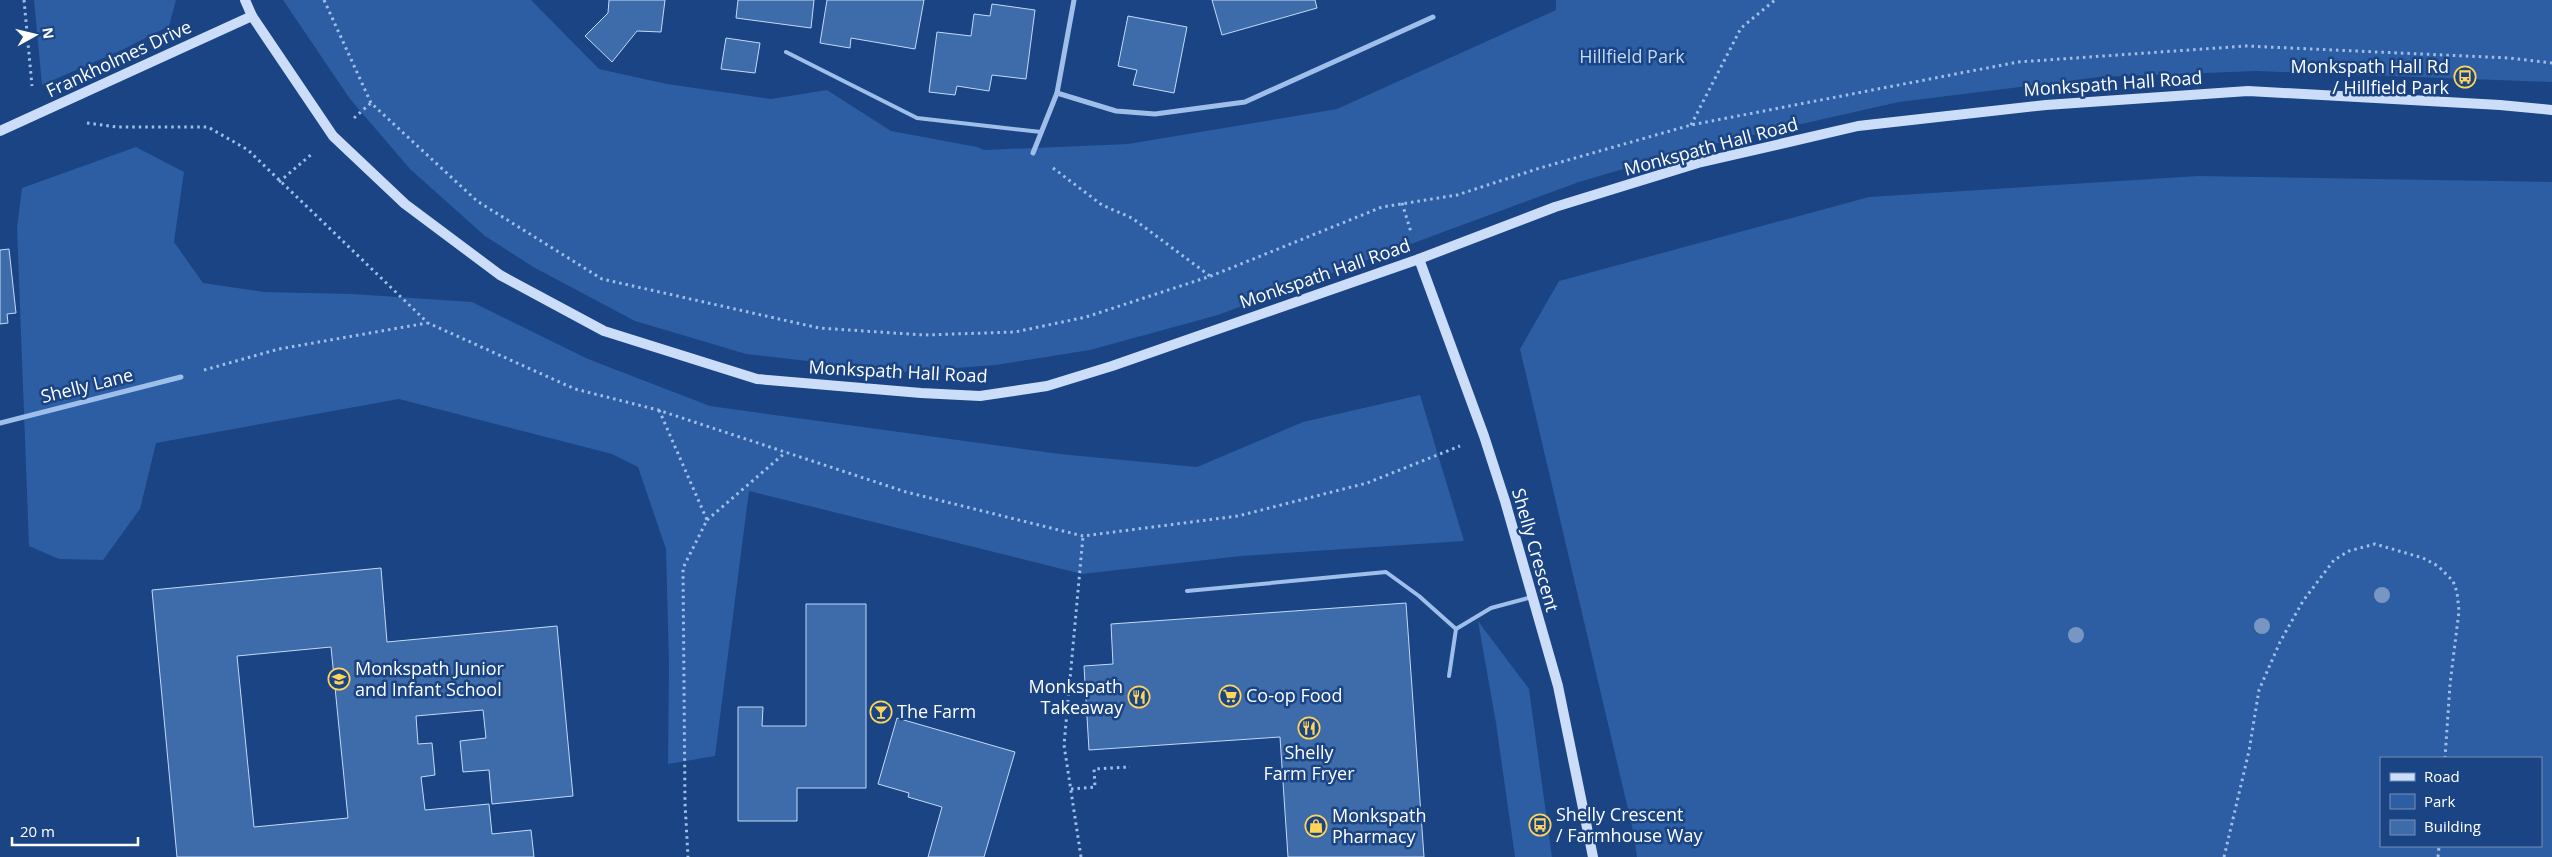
<svg xmlns="http://www.w3.org/2000/svg" width="2552" height="857" font-family="'Open Sans',sans-serif">
<rect width="100%" height="100%" fill="#1a4483"/>
<g fill="#2d5da2" fill-rule="evenodd">
<path d="M 34,0 L 176,0 L 169,26 L 124,49 L 42,85 Z"/>
<path d="M 283,0 L 531,0 L 599,69 L 667,84 L 771,99 L 827,90 L 891,131 L 977,147 L 984,150 L 1128,144 L 1337,109 L 1556,10 L 1556,0 L 2552,0 L 2552,82 L 2257,71 L 2099,77 L 1899,102 L 1691,149 L 1579,182 L 1218,315 L 1090,350 L 996,365 L 903,372 L 746,354 L 635,321 L 535,268 L 485,236 L 410,169 L 350,99 Z"/>
<path d="M 136,147 L 184,172 L 174,242 L 203,283 L 264,292 L 352,294 L 472,302 L 588,359 L 710,406 L 1060,454 L 1197,467 L 1303,422 L 1420,395 L 1464,541 L 1241,556 L 1082,574 L 749,491 L 715,756 L 668,764 L 669,665 L 666,549 L 638,467 L 612,454 L 399,399 L 156,443 L 140,509 L 103,560 L 59,559 L 29,546 L 17,228 L 22,188 Z"/>
<path d="M 2198,176 L 2552,182 L 2552,857 L 1637,857 L 1632,826 L 1520,349 L 1559,281 L 1869,197 ZM 2381,758 L 2541,758 L 2541,846 L 2381,846 Z"/>
<path d="M 1478,621 L 1529,689 L 1552,857 L 1515,857 L 1496,723 Z"/>
</g>
<g fill="#3e6baa" stroke="#c3daf8" fill-rule="evenodd">
<path d="M 609,0 L 665,0 L 661,32 L 637,31 L 612,62 L 585,36 L 608,13 Z"/>
<path d="M 738,0 L 814,0 L 811,28 L 736,18 Z"/>
<path d="M 827,0 L 924,0 L 915,49 L 851,38 L 850,48 L 820,43 Z"/>
<path d="M 1212,0 L 1315,0 L 1317,8 L 1222,35 Z"/>
<path d="M 992,4 L 1035,10 L 1026,79 L 992,75 L 989,91 L 957,86 L 955,95 L 929,92 L 937,32 L 971,36 L 974,14 L 990,16 Z"/>
<path d="M 1128,16 L 1187,27 L 1174,93 L 1133,85 L 1137,70 L 1118,66 Z"/>
<path d="M 726,38 L 760,43 L 755,73 L 721,69 Z"/>
<path d="M 9,249 L 16,313 L 7,314 L 8,323 L 0,324 L 0,250 Z"/>
<path d="M 381,568 L 387,642 L 557,626 L 573,796 L 492,804 L 489,770 L 463,772 L 460,741 L 486,738 L 483,710 L 416,716 L 418,744 L 432,743 L 435,775 L 421,777 L 425,810 L 489,804 L 492,834 L 531,830 L 534,857 L 177,857 L 152,590 ZM 331,647 L 348,818 L 254,827 L 237,656 Z"/>
<path d="M 1406,603 L 1424,857 L 1288,857 L 1280,737 L 1089,750 L 1084,666 L 1113,664 L 1111,624 Z"/>
<path d="M 806,604 L 866,604 L 866,788 L 797,788 L 797,821 L 738,821 L 738,707 L 763,707 L 762,726 L 806,726 Z"/>
<path d="M 897,718 L 1015,752 L 984,857 L 928,857 L 942,807 L 908,797 L 909,793 L 878,784 Z"/>
</g>
<g fill="none" stroke-linecap="round" stroke-linejoin="round">
<g stroke="#9fbfeb" stroke-width="3" stroke-dasharray="2.5 4" stroke-linecap="butt">
<path d="M 24,0 L 32,86"/>
<path d="M 324,0 L 371,103 L 477,201 L 602,279 L 819,328 L 924,335 L 1015,332 L 1086,317 L 1211,276 L 1382,207 L 1457,195 L 1540,168 L 1691,125 L 2018,62 L 2246,46 L 2509,58 L 2552,63"/>
<path d="M 354,118 L 371,103"/>
<path d="M 87,123 L 117,127 L 208,127 L 248,150 L 428,323 L 575,389 L 658,410 L 906,492 L 1083,536 L 1238,516 L 1367,483 L 1460,446"/>
<path d="M 1691,125 L 1741,28 L 1775,0"/>
<path d="M 1053,168 L 1102,205 L 1132,218 L 1210,276"/>
<path d="M 279,182 L 313,153"/>
<path d="M 1402,203 L 1411,232"/>
<path d="M 204,370 L 279,349 L 427,323"/>
<path d="M 659,410 L 707,520 L 683,568 L 685,803 L 688,857"/>
<path d="M 707,520 L 786,452"/>
<path d="M 1071,789 L 1095,787 L 1094,769 L 1130,767"/>
<path d="M 1081,857 L 1064,745 L 1083,536"/>
<path d="M 2224,857 L 2249,751 L 2259,690 L 2280,642 L 2303,601 L 2334,560 L 2349,551 L 2375,544 L 2423,558 L 2438,566 L 2453,581 L 2457,592 L 2459,611 L 2450,684 L 2445,758"/>
<path d="M 2438,857 L 2439,846"/>
</g>
<g stroke="#9fbfeb" stroke-width="4">
<path d="M 786,52 L 917,118 L 1041,132"/>
<path d="M 1187,591 L 1386,572 L 1419,596 L 1456,629"/>
<path d="M 1449,676 L 1456,629 L 1491,608 L 1532,597"/>
</g>
<g stroke="#9fbfeb" stroke-width="5">
<path d="M 1057,93 L 1116,111 L 1155,114 L 1245,102 L 1433,17"/>
<path d="M 1033,153 L 1057,93 L 1074,0"/>
<path d="M 0,423 L 181,377"/>
</g>
<g stroke="#cbddf8" stroke-width="10">
<path d="M 245,0 L 252,16 L 333,136 L 405,204 L 500,275 L 604,331 L 757,379 L 921,393 L 980,396 L 1047,386 L 1112,366 L 1419,259 L 1555,207 L 1698,163 L 1858,126 L 2046,105 L 2248,91 L 2500,105 L 2552,110"/>
<path d="M 0,131 L 252,16"/>
<path d="M 1419,259 L 1484,436 L 1505,501 L 1558,686 L 1593,857"/>
</g>
</g>
<g fill="#7796c3">
<circle cx="2382" cy="595" r="8"/>
<circle cx="2262" cy="626" r="8"/>
<circle cx="2076" cy="635" r="8"/>
</g>
<defs>
<g id="bus-ring" transform="scale(1.125)"><circle r="9.5" fill="#1a4483" stroke="#fed45a" stroke-width="1.5"/><path d="M-5-6H5V4H4V6H2V4H-2V6H-4V4H-5ZM-3.5-4V0h7V-4ZM-3.5 1.2v1.5H-2V1.2ZM2 1.2v1.5H3.5V1.2Z" fill="#fed45a"/></g>
<g id="school-ring" transform="scale(1.125)"><circle r="9.5" fill="#1a4483" stroke="#fed45a" stroke-width="1.5"/><path d="M0-5L7-2L0 1L-7-2ZM-4 1L0 2.5L4 1V4Q0 6-4 4Z" fill="#fed45a"/></g>
<g id="supermarket-ring" transform="scale(1.125)"><circle r="9.5" fill="#1a4483" stroke="#fed45a" stroke-width="1.5"/><path d="M-6-5.5h2.5l.6 2H6L4.5 2H-2.5L-4.4-4H-6ZM-1.5 3.2a1.3 1.3 0 1 0 .1 0ZM3 3.2a1.3 1.3 0 1 0 .1 0Z" fill="#fed45a"/></g>
<g id="restaurant-ring" transform="scale(1.125)"><circle r="9.5" fill="#1a4483" stroke="#fed45a" stroke-width="1.5"/><path d="M-5-6h1v4h1v-4h1v4h1v-4h1v5L-1.5 .5V6h-2V.5L-5-1ZM5-6V6H3V1.5H1.5Q1.5-4 5-6Z" fill="#fed45a"/></g>
<g id="bar-ring" transform="scale(1.125)"><circle r="9.5" fill="#1a4483" stroke="#fed45a" stroke-width="1.5"/><path d="M-6-5H6L.8 .8V4.5H3.5V6h-7V4.5H-.8V.8Z" fill="#fed45a"/></g>
<g id="shop-ring" transform="scale(1.125)"><circle r="9.5" fill="#1a4483" stroke="#fed45a" stroke-width="1.5"/><path d="M-5-2.5h2.3a2.7 3.5 0 0 1 5.4 0H5L5.5 6h-11ZM-1.5-2.5h3a1.5 2.3 0 0 0-3 0Z" fill="#fed45a"/></g>
</defs>
<g fill-rule="evenodd">
<use href="#bus-ring" x="2465" y="77"/>
<use href="#school-ring" x="339" y="679"/>
<use href="#supermarket-ring" x="1230" y="696"/>
<use href="#restaurant-ring" x="1139" y="697"/>
<use href="#bar-ring" x="881" y="712"/>
<use href="#restaurant-ring" x="1309" y="728"/>
<use href="#bus-ring" x="1540" y="825"/>
<use href="#shop-ring" x="1316" y="826"/>
</g>
<g text-anchor="middle" stroke-width="5" stroke-linejoin="round" paint-order="stroke">
<g font-size="18" fill="#c3daf8" stroke="#1a4483">
<text x="1632" y="63">Hillfield Park</text>
</g>
<g font-size="18" fill="#fff" stroke="#1a4483">
<text transform="translate(119 59) rotate(-25)" y="6">Frankholmes Drive</text>
<text transform="translate(2113 84) rotate(-4)" y="6">Monkspath Hall Road</text>
<text transform="translate(1711 147) rotate(-15)" y="6">Monkspath Hall Road</text>
<text transform="translate(1325 274) rotate(-19)" y="6">Monkspath Hall Road</text>
<text transform="translate(898 372) rotate(3)" y="6">Monkspath Hall Road</text>
<text transform="translate(87 386) rotate(-14)" y="6">Shelly Lane</text>
<text transform="translate(1535 550) rotate(74)" y="6">Shelly Crescent</text>
</g>
<g font-size="18" fill="#fff" stroke="#1a4483" text-anchor="start">
<text x="2449" y="73" text-anchor="end">Monkspath Hall Rd<tspan x="2449" dy="21">/ Hillfield Park</tspan></text>
<text x="355" y="675">Monkspath Junior<tspan x="355" dy="21">and Infant School</tspan></text>
<text x="1123" y="693" text-anchor="end">Monkspath<tspan x="1123" dy="21">Takeaway</tspan></text>
<text x="1246" y="702">Co-op Food</text>
<text x="897" y="718">The Farm</text>
<text x="1309" y="759" text-anchor="middle">Shelly<tspan x="1309" dy="21">Farm Fryer</tspan></text>
<text x="1556" y="821">Shelly Crescent<tspan x="1556" dy="21">/ Farmhouse Way</tspan></text>
<text x="1332" y="822">Monkspath<tspan x="1332" dy="21">Pharmacy</tspan></text>
</g>
</g>
<rect x="2380" y="757" width="162" height="90" fill="#1a4483" stroke="#768fb5"/>
<rect x="2390" y="773" width="25" height="8" fill="#cbddf8" stroke="#768fb5"/>
<text x="2424" y="782" font-size="15" fill="#ffffff">Road</text>
<rect x="2390" y="794" width="25" height="15" fill="#2d5da2" stroke="#768fb5"/>
<text x="2424" y="807" font-size="15" fill="#ffffff">Park</text>
<rect x="2390" y="820" width="25" height="15" fill="#3e6baa" stroke="#768fb5"/>
<text x="2424" y="832" font-size="15" fill="#ffffff">Building</text>
<g transform="translate(35 35) rotate(82)" stroke="#1a4483" stroke-width="4" paint-order="stroke">
<path d="M0-4L9 19L0 12L-9 19Z" fill="#ffffff"/>
<text y="-8" font-size="14" font-weight="bold" text-anchor="middle" fill="#ffffff">N</text>
</g>
<path d="M12 837v8h126v-8" fill="none" stroke="#ffffff" stroke-width="2.5"/>
<text x="20" y="837" font-size="15" fill="#ffffff" stroke="#1a4483" stroke-width="4" paint-order="stroke">20 m</text>
</svg>
